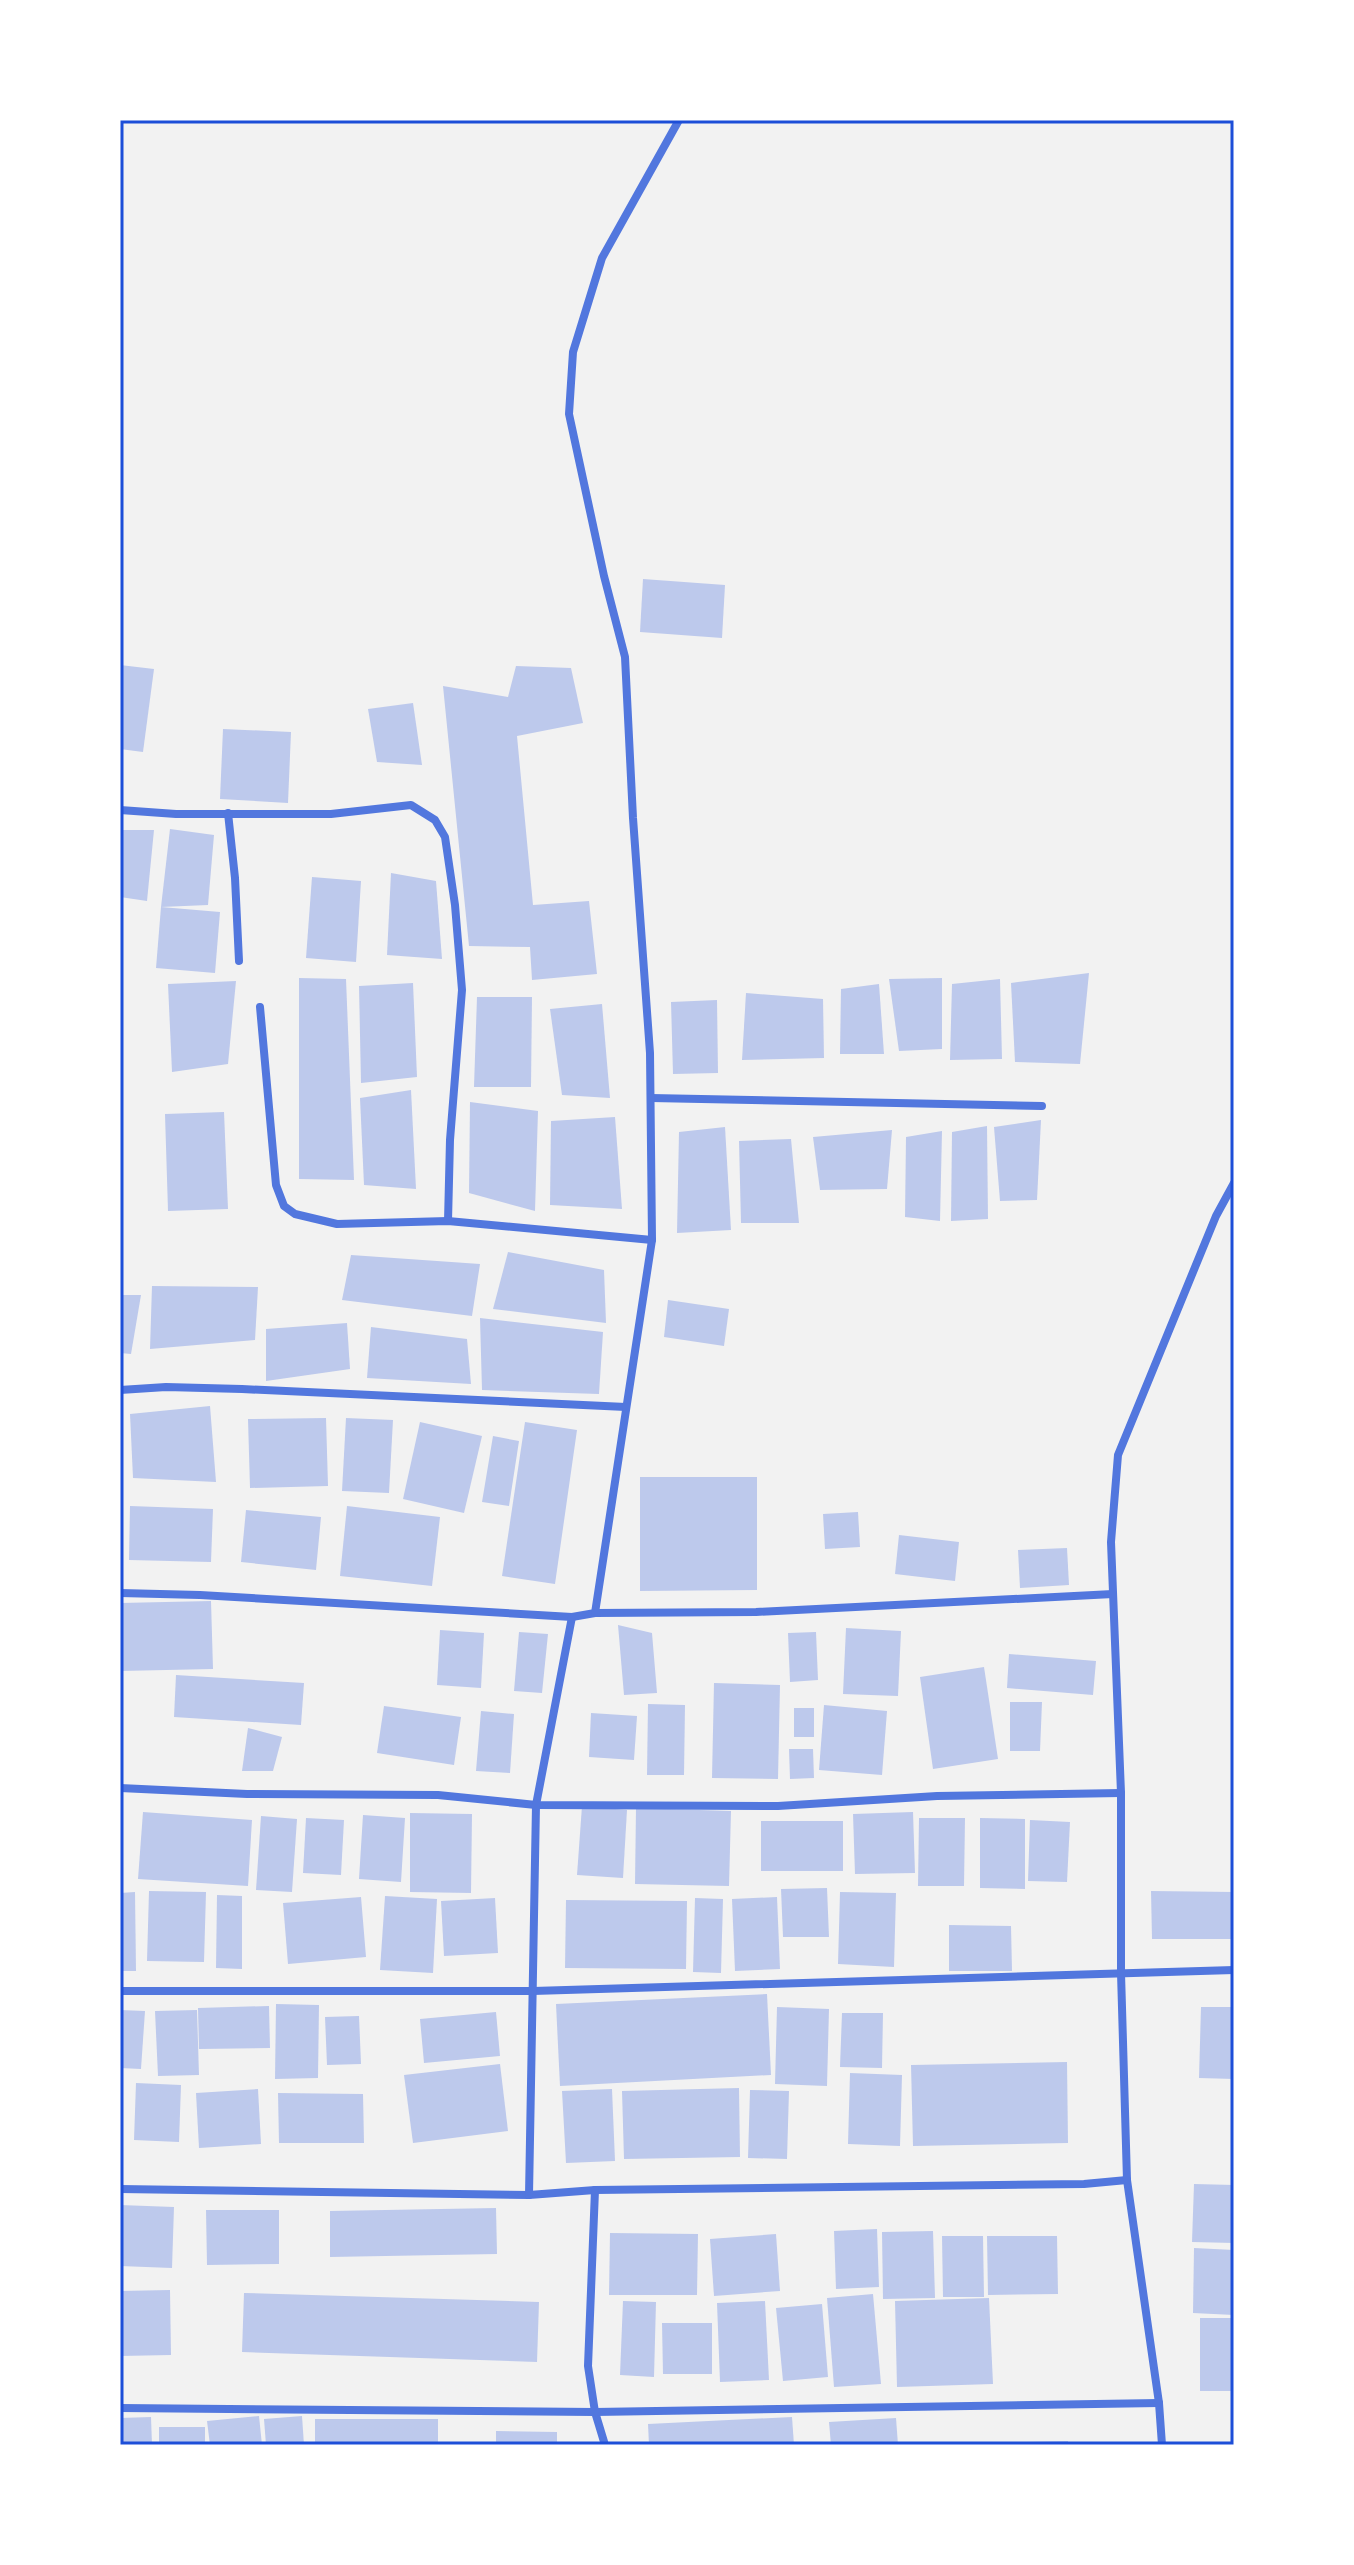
<svg xmlns="http://www.w3.org/2000/svg" width="1354" height="2565" font-family="Bitter,serif">
<rect width="100%" height="100%" fill="#f2f2f2"/>
<g fill="#bdc9ec">
<path d="M 643,579 L 725,585 L 722,638 L 640,632 Z"/>
<path d="M 120,665 L 154,669 L 143,752 L 120,749 Z"/>
<path d="M 516,666 L 571,668 L 583,723 L 517,736 L 533,905 L 589,901 L 597,974 L 532,980 L 530,947 L 469,946 L 443,686 L 508,697 Z"/>
<path d="M 413,703 L 422,765 L 377,762 L 368,709 Z"/>
<path d="M 223,729 L 291,732 L 288,803 L 220,799 Z"/>
<path d="M 170,829 L 214,835 L 208,905 L 161,907 Z"/>
<path d="M 120,830 L 154,830 L 147,901 L 120,897 Z"/>
<path d="M 391,873 L 436,881 L 442,959 L 387,955 Z"/>
<path d="M 312,877 L 361,881 L 356,962 L 306,958 Z"/>
<path d="M 161,907 L 220,912 L 215,973 L 156,968 Z"/>
<path d="M 1089,973 L 1080,1064 L 1015,1062 L 1011,983 Z"/>
<path d="M 299,978 L 346,979 L 354,1180 L 299,1179 Z"/>
<path d="M 942,978 L 942,1049 L 899,1051 L 889,979 Z"/>
<path d="M 1000,979 L 1002,1059 L 950,1060 L 952,984 Z"/>
<path d="M 236,981 L 228,1064 L 172,1072 L 168,984 Z"/>
<path d="M 413,983 L 417,1077 L 361,1083 L 359,986 Z"/>
<path d="M 879,984 L 884,1054 L 840,1054 L 841,989 Z"/>
<path d="M 746,993 L 823,999 L 824,1058 L 742,1060 Z"/>
<path d="M 477,997 L 532,997 L 531,1087 L 474,1087 Z"/>
<path d="M 717,1000 L 718,1073 L 673,1074 L 671,1002 Z"/>
<path d="M 602,1004 L 610,1098 L 562,1095 L 550,1009 Z"/>
<path d="M 411,1090 L 416,1189 L 364,1185 L 360,1098 Z"/>
<path d="M 470,1102 L 538,1111 L 535,1211 L 469,1193 Z"/>
<path d="M 224,1112 L 228,1209 L 168,1211 L 165,1114 Z"/>
<path d="M 615,1117 L 622,1209 L 550,1205 L 551,1121 Z"/>
<path d="M 1041,1120 L 1037,1200 L 1000,1201 L 994,1127 Z"/>
<path d="M 987,1126 L 988,1219 L 951,1221 L 952,1132 Z"/>
<path d="M 725,1127 L 731,1230 L 677,1233 L 679,1132 Z"/>
<path d="M 892,1130 L 887,1189 L 820,1190 L 813,1137 Z"/>
<path d="M 942,1131 L 940,1221 L 905,1217 L 906,1137 Z"/>
<path d="M 791,1139 L 799,1223 L 741,1223 L 739,1141 Z"/>
<path d="M 508,1252 L 604,1270 L 606,1323 L 493,1309 Z"/>
<path d="M 351,1255 L 480,1264 L 472,1316 L 342,1300 Z"/>
<path d="M 152,1286 L 258,1287 L 255,1340 L 150,1349 Z"/>
<path d="M 120,1295 L 141,1295 L 131,1354 L 120,1353 Z"/>
<path d="M 668,1300 L 729,1309 L 724,1346 L 664,1337 Z"/>
<path d="M 480,1318 L 603,1332 L 599,1394 L 482,1390 Z"/>
<path d="M 347,1323 L 350,1369 L 266,1381 L 266,1329 Z"/>
<path d="M 371,1327 L 467,1339 L 471,1384 L 367,1378 Z"/>
<path d="M 210,1406 L 216,1482 L 133,1478 L 130,1414 Z"/>
<path d="M 326,1418 L 328,1486 L 250,1488 L 248,1419 Z"/>
<path d="M 346,1418 L 393,1420 L 389,1493 L 342,1491 Z"/>
<path d="M 420,1422 L 482,1436 L 464,1513 L 403,1499 Z"/>
<path d="M 525,1422 L 577,1430 L 555,1584 L 502,1576 Z"/>
<path d="M 493,1436 L 519,1441 L 509,1506 L 482,1502 Z"/>
<path d="M 640,1477 L 757,1477 L 757,1590 L 640,1591 Z"/>
<path d="M 130,1506 L 213,1509 L 211,1562 L 129,1560 Z"/>
<path d="M 347,1506 L 440,1517 L 432,1586 L 340,1576 Z"/>
<path d="M 246,1510 L 321,1517 L 316,1570 L 241,1562 Z"/>
<path d="M 858,1512 L 860,1547 L 825,1549 L 823,1514 Z"/>
<path d="M 899,1535 L 959,1542 L 955,1581 L 895,1574 Z"/>
<path d="M 1067,1548 L 1069,1585 L 1020,1588 L 1018,1550 Z"/>
<path d="M 211,1601 L 213,1669 L 120,1671 L 120,1603 Z"/>
<path d="M 618,1625 L 652,1633 L 657,1693 L 624,1695 Z"/>
<path d="M 846,1628 L 901,1631 L 898,1696 L 843,1694 Z"/>
<path d="M 440,1630 L 484,1633 L 481,1688 L 437,1685 Z"/>
<path d="M 519,1632 L 548,1634 L 542,1693 L 514,1691 Z"/>
<path d="M 816,1632 L 818,1680 L 790,1682 L 788,1633 Z"/>
<path d="M 1009,1654 L 1096,1661 L 1093,1695 L 1007,1688 Z"/>
<path d="M 984,1667 L 998,1759 L 933,1769 L 920,1677 Z"/>
<path d="M 176,1675 L 304,1683 L 301,1725 L 174,1717 Z"/>
<path d="M 714,1683 L 780,1685 L 778,1779 L 712,1778 Z"/>
<path d="M 1010,1702 L 1042,1702 L 1040,1751 L 1010,1751 Z"/>
<path d="M 648,1704 L 685,1705 L 684,1775 L 647,1775 Z"/>
<path d="M 824,1705 L 887,1711 L 882,1775 L 819,1770 Z"/>
<path d="M 384,1706 L 461,1717 L 454,1765 L 377,1753 Z"/>
<rect x="794" y="1708" width="20" height="29"/>
<path d="M 481,1711 L 514,1714 L 510,1773 L 476,1771 Z"/>
<path d="M 591,1713 L 637,1716 L 634,1760 L 589,1757 Z"/>
<path d="M 248,1728 L 282,1737 L 273,1771 L 242,1771 Z"/>
<path d="M 789,1749 L 813,1749 L 814,1778 L 790,1779 Z"/>
<path d="M 582,1806 L 627,1810 L 623,1878 L 577,1875 Z"/>
<path d="M 636,1808 L 731,1811 L 729,1886 L 635,1884 Z"/>
<path d="M 143,1812 L 252,1820 L 248,1886 L 138,1879 Z"/>
<path d="M 913,1812 L 915,1873 L 855,1874 L 853,1814 Z"/>
<path d="M 410,1813 L 472,1814 L 471,1893 L 410,1892 Z"/>
<path d="M 363,1815 L 405,1818 L 401,1882 L 359,1879 Z"/>
<path d="M 261,1816 L 297,1819 L 292,1892 L 256,1890 Z"/>
<path d="M 306,1818 L 344,1820 L 341,1875 L 303,1873 Z"/>
<path d="M 919,1818 L 965,1818 L 964,1886 L 918,1886 Z"/>
<path d="M 980,1818 L 1025,1819 L 1025,1889 L 980,1888 Z"/>
<path d="M 1030,1820 L 1070,1822 L 1067,1882 L 1028,1881 Z"/>
<rect x="761" y="1821" width="82" height="50"/>
<path d="M 827,1888 L 829,1937 L 783,1937 L 781,1889 Z"/>
<path d="M 149,1891 L 206,1892 L 204,1962 L 147,1961 Z"/>
<path d="M 1151,1891 L 1234,1892 L 1234,1939 L 1152,1939 Z"/>
<path d="M 135,1892 L 136,1971 L 120,1971 L 120,1893 Z"/>
<path d="M 840,1892 L 896,1893 L 894,1967 L 838,1964 Z"/>
<path d="M 217,1895 L 242,1896 L 242,1969 L 216,1968 Z"/>
<path d="M 385,1896 L 437,1899 L 433,1973 L 380,1970 Z"/>
<path d="M 361,1897 L 366,1957 L 288,1964 L 283,1903 Z"/>
<path d="M 777,1897 L 780,1969 L 735,1971 L 732,1899 Z"/>
<path d="M 495,1898 L 498,1953 L 444,1956 L 441,1901 Z"/>
<path d="M 695,1898 L 723,1899 L 721,1973 L 693,1972 Z"/>
<path d="M 566,1900 L 687,1901 L 686,1969 L 565,1968 Z"/>
<path d="M 949,1925 L 1011,1926 L 1012,1971 L 949,1971 Z"/>
<path d="M 767,1994 L 771,2075 L 560,2086 L 556,2004 Z"/>
<path d="M 276,2004 L 319,2005 L 318,2078 L 275,2079 Z"/>
<path d="M 269,2006 L 270,2048 L 199,2049 L 198,2008 Z"/>
<path d="M 777,2007 L 829,2009 L 827,2086 L 775,2084 Z"/>
<path d="M 1201,2007 L 1234,2007 L 1234,2079 L 1199,2078 Z"/>
<path d="M 120,2010 L 145,2011 L 141,2069 L 120,2068 Z"/>
<path d="M 197,2010 L 199,2075 L 158,2076 L 155,2011 Z"/>
<path d="M 496,2012 L 500,2056 L 424,2063 L 420,2019 Z"/>
<path d="M 842,2013 L 883,2013 L 882,2068 L 840,2067 Z"/>
<path d="M 359,2016 L 361,2064 L 327,2065 L 325,2017 Z"/>
<path d="M 1067,2062 L 1068,2143 L 913,2146 L 911,2065 Z"/>
<path d="M 500,2064 L 508,2131 L 413,2143 L 404,2075 Z"/>
<path d="M 850,2073 L 902,2075 L 900,2146 L 848,2144 Z"/>
<path d="M 136,2083 L 181,2085 L 179,2142 L 134,2140 Z"/>
<path d="M 739,2088 L 740,2157 L 624,2159 L 622,2091 Z"/>
<path d="M 258,2089 L 261,2144 L 199,2148 L 196,2093 Z"/>
<path d="M 612,2089 L 615,2161 L 566,2163 L 562,2091 Z"/>
<path d="M 750,2090 L 789,2091 L 787,2159 L 748,2158 Z"/>
<path d="M 278,2093 L 363,2094 L 364,2143 L 279,2143 Z"/>
<path d="M 1194,2184 L 1234,2185 L 1234,2243 L 1192,2242 Z"/>
<path d="M 120,2205 L 174,2207 L 172,2268 L 120,2266 Z"/>
<path d="M 496,2208 L 497,2254 L 330,2257 L 330,2211 Z"/>
<path d="M 206,2210 L 279,2210 L 279,2264 L 207,2265 Z"/>
<path d="M 877,2229 L 879,2287 L 836,2289 L 834,2231 Z"/>
<path d="M 933,2231 L 935,2298 L 883,2299 L 882,2232 Z"/>
<path d="M 610,2233 L 698,2234 L 697,2295 L 609,2295 Z"/>
<path d="M 776,2234 L 780,2291 L 714,2296 L 710,2239 Z"/>
<path d="M 942,2236 L 983,2236 L 984,2297 L 943,2297 Z"/>
<path d="M 987,2236 L 1057,2236 L 1058,2294 L 988,2295 Z"/>
<path d="M 1194,2248 L 1234,2250 L 1234,2315 L 1193,2313 Z"/>
<path d="M 170,2290 L 171,2355 L 120,2356 L 120,2291 Z"/>
<path d="M 244,2293 L 539,2302 L 537,2362 L 242,2352 Z"/>
<path d="M 873,2294 L 881,2384 L 834,2387 L 827,2298 Z"/>
<path d="M 989,2298 L 993,2384 L 897,2387 L 895,2301 Z"/>
<path d="M 623,2301 L 656,2302 L 654,2377 L 620,2375 Z"/>
<path d="M 765,2301 L 769,2380 L 720,2382 L 717,2303 Z"/>
<path d="M 822,2304 L 828,2377 L 783,2381 L 776,2308 Z"/>
<rect x="1200" y="2318" width="34" height="73"/>
<path d="M 662,2323 L 712,2323 L 712,2374 L 663,2374 Z"/>
<path d="M 259,2416 L 262,2445 L 210,2445 L 207,2421 Z"/>
<path d="M 302,2416 L 304,2445 L 266,2445 L 264,2419 Z"/>
<path d="M 151,2417 L 152,2445 L 120,2445 L 120,2418 Z"/>
<path d="M 792,2417 L 794,2445 L 649,2445 L 648,2424 Z"/>
<path d="M 896,2418 L 898,2445 L 831,2445 L 829,2422 Z"/>
<rect x="315" y="2419" width="123" height="26"/>
<rect x="159" y="2427" width="46" height="18"/>
<path d="M 496,2431 L 557,2432 L 557,2445 L 496,2445 Z"/>
<path d="M 1068,2441 L 1068,2445 L 1026,2445 L 1026,2442 Z"/>
</g>
<g fill="none" stroke-linecap="round" stroke-linejoin="round">
<g stroke="#5277de" stroke-width="8">
<path d="M 120,810 L 176,814 L 331,814 L 411,805 L 435,820 L 445,837 L 455,905 L 462,990 L 450,1140 L 448,1221"/>
<path d="M 228,813 L 235,878 L 239,961"/>
<path d="M 260,1007 L 276,1185 L 284,1206 L 295,1214 L 337,1224 L 448,1221 L 652,1240"/>
<path d="M 651,1098 L 1042,1106"/>
<path d="M 120,1390 L 166,1387 L 242,1389 L 626,1407"/>
<path d="M 120,1593 L 200,1595 L 572,1617 L 595,1613 L 652,1240 L 650,1053 L 633,818 L 625,657 L 604,576 L 569,414 L 573,352 L 602,258 L 679,120"/>
<path d="M 595,1613 L 756,1612 L 1113,1594"/>
<path d="M 120,1788 L 247,1794 L 438,1795 L 536,1805 L 778,1806 L 937,1796 L 1121,1793"/>
<path d="M 120,1991 L 533,1991 L 1234,1970"/>
<path d="M 120,2189 L 529,2195 L 595,2190 L 1084,2184 L 1127,2180"/>
<path d="M 595,2190 L 588,2366 L 595,2412 L 605,2445"/>
<path d="M 529,2195 L 536,1805 L 572,1617"/>
<path d="M 120,2408 L 595,2412 L 1159,2403"/>
<path d="M 1162,2445 L 1159,2403 L 1127,2180 L 1121,1973 L 1121,1793 L 1111,1542 L 1118,1455 L 1216,1216 L 1234,1183"/>
</g>
</g>
<rect width="1354" height="2565" fill="none" stroke="#ffffff" stroke-width="244"/>
<rect x="122" y="122" width="1110" height="2321" fill="none" stroke="#1d4ed8" stroke-width="3"/>
</svg>
